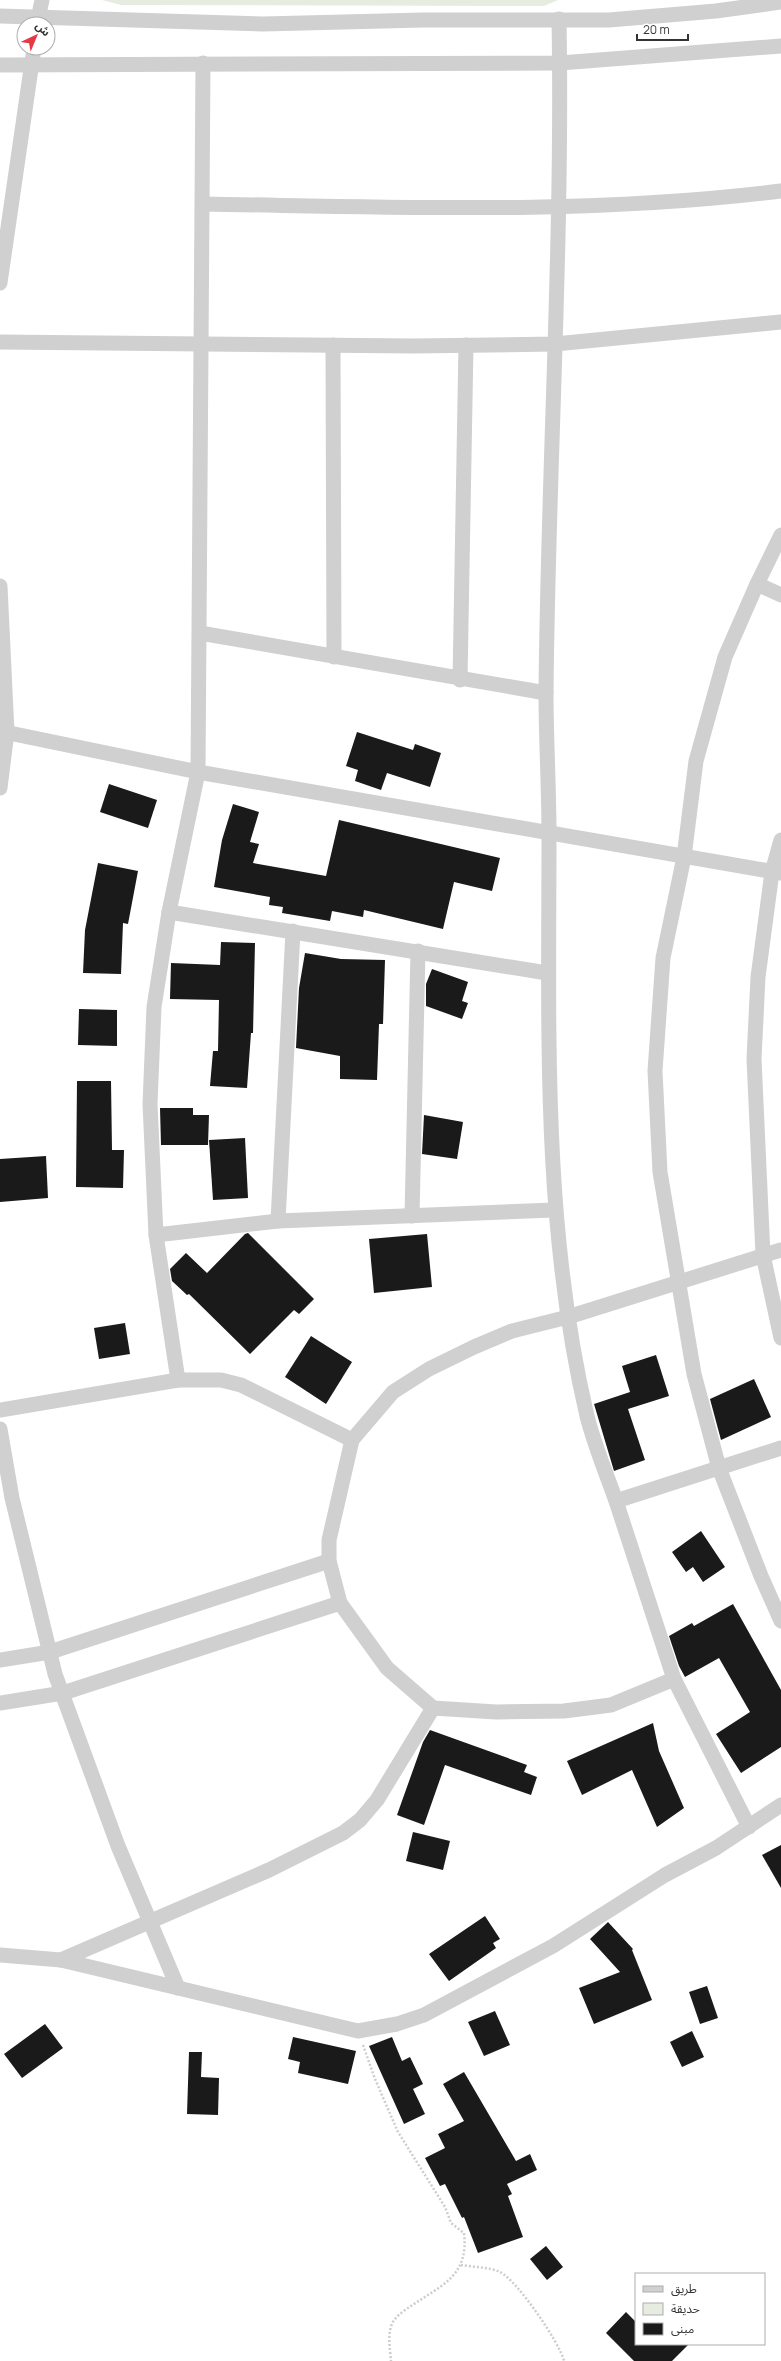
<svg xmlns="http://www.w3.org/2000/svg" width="781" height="2361" font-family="Manrope,'Noto Sans Arabic',sans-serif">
<rect width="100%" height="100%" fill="#fff"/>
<path fill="#e6ecdf" d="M 102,0 L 558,0 L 544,6 L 121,5 Z"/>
<g fill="#1a1a1a">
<path d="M 357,732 L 413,750 L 415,744 L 441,753 L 430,787 L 387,773 L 381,790 L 355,781 L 358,770 L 346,766 Z"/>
<path d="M 109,784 L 157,800 L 148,828 L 100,812 Z"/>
<path d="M 233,804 L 259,812 L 250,842 L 259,844 L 253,863 L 326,876 L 339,820 L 500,858 L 492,891 L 454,882 L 443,929 L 364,910 L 363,917 L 332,911 L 330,921 L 282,913 L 283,907 L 269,905 L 270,897 L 214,887 L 222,840 Z"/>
<path d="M 98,863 L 138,871 L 128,924 L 123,923 L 121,974 L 83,973 L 85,930 Z"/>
<path d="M 221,942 L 255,943 L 253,1033 L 251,1033 L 247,1088 L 210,1086 L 213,1051 L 218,1051 L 219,1000 L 170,999 L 171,963 L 220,965 Z"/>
<path d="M 305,953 L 341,959 L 385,960 L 383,1024 L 379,1024 L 377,1080 L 340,1079 L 340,1056 L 296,1048 L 299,988 Z"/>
<path d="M 432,969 L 468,982 L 462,1001 L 468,1003 L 462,1019 L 426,1006 L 426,984 Z"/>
<path d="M 79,1009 L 117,1010 L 117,1046 L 78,1045 Z"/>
<path d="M 77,1081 L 111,1081 L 112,1150 L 124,1150 L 123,1188 L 76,1187 Z"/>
<path d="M 160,1108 L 193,1108 L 193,1115 L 209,1115 L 208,1145 L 161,1145 Z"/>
<path d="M 424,1115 L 463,1122 L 457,1159 L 422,1154 Z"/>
<path d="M 245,1138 L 248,1198 L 213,1200 L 209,1140 Z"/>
<path d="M 46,1156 L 48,1198 L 0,1202 L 0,1159 Z"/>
<path d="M 248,1233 L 314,1299 L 299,1314 L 294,1310 L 250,1354 L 189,1294 L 187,1295 L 172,1281 L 170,1269 L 186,1253 L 207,1273 L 245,1234 Z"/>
<path d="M 427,1234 L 432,1287 L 374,1293 L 369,1239 Z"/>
<path d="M 125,1323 L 130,1354 L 99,1359 L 94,1328 Z"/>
<path d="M 311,1336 L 352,1362 L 326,1404 L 285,1377 Z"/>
<path d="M 656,1355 L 669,1396 L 628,1409 L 645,1460 L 614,1471 L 594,1404 L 630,1392 L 622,1366 Z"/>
<path d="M 754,1379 L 771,1417 L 721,1440 L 710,1399 Z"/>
<path d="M 701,1531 L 725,1567 L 703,1582 L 693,1567 L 686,1572 L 672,1552 Z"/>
<path d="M 733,1604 L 781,1690 L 781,1747 L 741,1773 L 716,1734 L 750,1712 L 719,1658 L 685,1677 L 679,1666 L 669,1636 L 692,1623 L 694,1626 Z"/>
<path d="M 653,1723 L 659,1751 L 684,1808 L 657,1827 L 632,1770 L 582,1795 L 567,1761 Z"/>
<path d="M 430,1730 L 527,1765 L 524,1772 L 537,1777 L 531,1795 L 445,1765 L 424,1825 L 397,1815 L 423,1742 Z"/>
<path d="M 413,1832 L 450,1841 L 443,1870 L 406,1861 Z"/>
<path d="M 781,1845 L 781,1888 L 762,1855 Z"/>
<path d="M 485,1916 L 500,1939 L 493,1943 L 496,1948 L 449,1981 L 429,1954 Z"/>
<path d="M 608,1922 L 633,1949 L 632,1950 L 652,2000 L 594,2024 L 579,1988 L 620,1972 L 590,1939 Z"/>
<path d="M 707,1986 L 718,2018 L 700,2024 L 689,1992 Z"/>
<path d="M 495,2011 L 510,2045 L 484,2056 L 468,2022 Z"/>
<path d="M 45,2024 L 63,2048 L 22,2078 L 4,2054 Z"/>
<path d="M 692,2031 L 704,2057 L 682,2067 L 670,2042 Z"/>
<path d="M 293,2037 L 356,2051 L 348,2084 L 298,2073 L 300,2062 L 288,2059 Z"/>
<path d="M 392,2037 L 402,2061 L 410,2057 L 423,2084 L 413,2089 L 425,2114 L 404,2124 L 369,2046 Z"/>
<path d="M 189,2052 L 202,2052 L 201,2077 L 219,2078 L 218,2115 L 187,2114 Z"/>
<path d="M 464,2072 L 516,2161 L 530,2154 L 537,2170 L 507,2184 L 512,2194 L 508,2196 L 523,2237 L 478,2253 L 464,2217 L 462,2218 L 445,2184 L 440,2186 L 425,2158 L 445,2148 L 438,2134 L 464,2121 L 443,2084 Z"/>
<path d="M 546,2246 L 563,2267 L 547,2280 L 530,2259 Z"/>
<path d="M 626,2312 L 636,2322 L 636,2344 L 689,2344 L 672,2361 L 634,2361 L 606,2333 Z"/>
</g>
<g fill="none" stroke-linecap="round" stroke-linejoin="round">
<g stroke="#cdcdcd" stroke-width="2.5" stroke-dasharray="2 2" stroke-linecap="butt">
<path d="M 363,2045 L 375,2079 L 398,2132 L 445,2207 L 451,2223 L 464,2233 C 469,2276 442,2285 411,2306 C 405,2310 397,2315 393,2322 C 387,2332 390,2349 391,2361"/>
<path d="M 461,2265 C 473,2267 489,2267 500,2272 C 516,2279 560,2343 564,2361"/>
</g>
<g stroke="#d0d0d0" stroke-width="15">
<path d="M 0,16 L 263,24 L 423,20 L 609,20 L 716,11 L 781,2"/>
<path d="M 559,19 C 563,244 548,468 546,693 C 546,740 549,787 549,835 C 549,1029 542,1225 587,1416 C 594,1444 606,1473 616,1501"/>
<path d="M 37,24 L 42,0"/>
<path d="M 0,65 L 560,63 L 781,46"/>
<path d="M 204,204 C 396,207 590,215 781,191"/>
<path d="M 0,283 L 34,48"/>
<path d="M 0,342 L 414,346 L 555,344 L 781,322"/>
<path d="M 333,345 L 334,657"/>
<path d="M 781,535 L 757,584 L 725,657 L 696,761 L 684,857 L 663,958 L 655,1071 L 660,1172 L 694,1374 L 719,1468 L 761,1576 L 781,1621"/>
<path d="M 757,584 L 781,595"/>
<path d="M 0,586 L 7,732 L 0,788"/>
<path d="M 200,633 L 546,693"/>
<path d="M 460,680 L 466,345"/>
<path d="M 0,731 L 198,772 L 781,873"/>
<path d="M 781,840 L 772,872 L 758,977 L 754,1059 L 763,1255 L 781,1338"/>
<path d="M 169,912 L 547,973"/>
<path d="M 412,1216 L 418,951"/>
<path d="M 278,1221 L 293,931"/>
<path d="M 156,1235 L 278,1221 L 554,1210"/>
<path d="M 178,1380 L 221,1380 L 241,1385 L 352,1440"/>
<path d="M 0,1410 L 178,1380 L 156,1235 L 150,1104 L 154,1007 L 169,912 L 198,772 L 203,63"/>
<path d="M 0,1429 L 12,1498 L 55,1674 L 118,1846 L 178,1988"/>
<path d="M 0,1660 L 50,1652 L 329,1561"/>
<path d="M 674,1679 L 616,1501 L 781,1448"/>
<path d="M 0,1703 L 63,1693 L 340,1603"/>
<path d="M 433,1708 L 387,1668 L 340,1603 L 329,1561 L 329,1540 L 352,1440 L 393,1392 L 429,1369 L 474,1347 L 512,1331 L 568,1317 L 781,1250"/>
<path d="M 0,1955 L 61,1960 L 358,2031 L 397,2024 L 424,2015 L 553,1946 L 665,1875 L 716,1848 L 781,1805"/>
<path d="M 61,1960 L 269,1870 L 343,1833 L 360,1820 L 377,1800 L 433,1708 L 496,1712 L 564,1711 L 611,1705 L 674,1679 L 749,1827"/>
</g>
</g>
<rect x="635" y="2273" width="130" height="72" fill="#ffffff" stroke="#adadad"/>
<rect x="643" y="2286" width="20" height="6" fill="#d0d0d0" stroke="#adadad"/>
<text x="671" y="2293" font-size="12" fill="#333333">طريق</text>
<rect x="643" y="2303" width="20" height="12" fill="#e6ecdf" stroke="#adadad"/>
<text x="671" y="2313" font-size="12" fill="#333333">حديقة</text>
<rect x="643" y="2323" width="20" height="12" fill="#1a1a1a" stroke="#adadad"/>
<text x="671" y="2333" font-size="12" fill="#333333">مبنى</text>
<g transform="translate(36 36) rotate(44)"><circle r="19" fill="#ffffff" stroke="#adadad"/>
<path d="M0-3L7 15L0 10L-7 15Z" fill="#e63946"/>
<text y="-6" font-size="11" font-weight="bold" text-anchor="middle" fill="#333333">ش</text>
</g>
<path d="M637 34v6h51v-6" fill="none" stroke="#333333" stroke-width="2"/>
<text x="643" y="34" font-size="12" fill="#333333" stroke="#ffffff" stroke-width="3" paint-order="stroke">20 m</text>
</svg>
